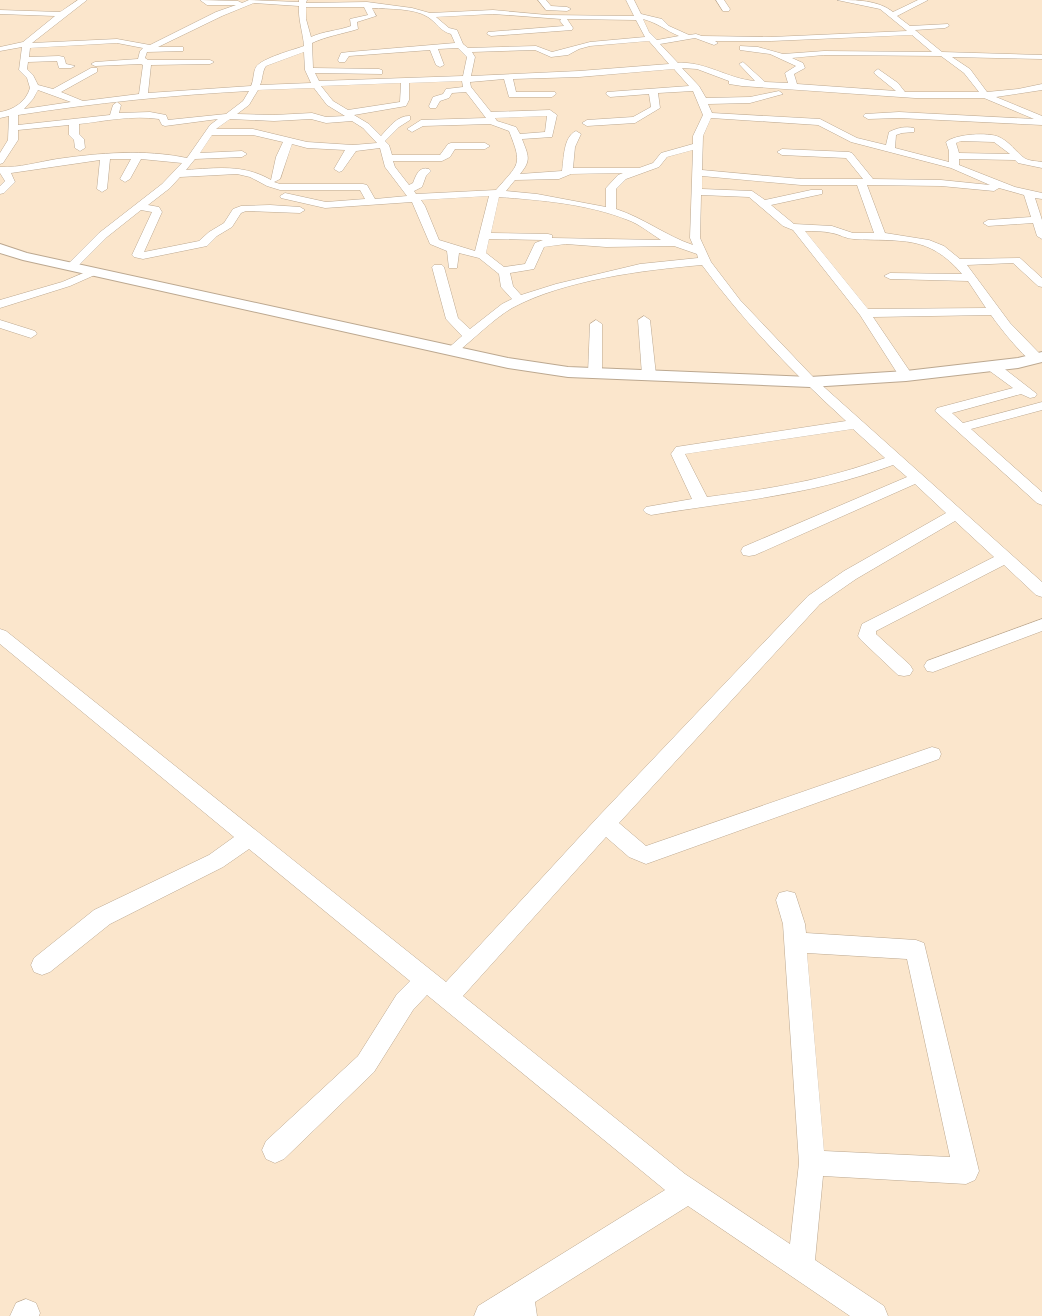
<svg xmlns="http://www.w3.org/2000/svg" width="1042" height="1316" font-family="Ubuntu,sans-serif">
<rect width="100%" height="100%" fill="#fbe6cc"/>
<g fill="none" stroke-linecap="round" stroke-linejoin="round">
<g stroke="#bca890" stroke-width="1">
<g id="minor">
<path d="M 78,0 L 87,0 L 32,43 L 117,39 L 150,45 L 216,12 L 236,5 L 207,5 L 200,0 L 238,1 L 242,3 L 249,0 L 299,2 L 299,0 L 307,0 L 306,3 L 367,2 L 412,8 L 430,13 L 493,10 L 547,15 L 634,16 L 626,0 L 634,0 L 641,14 L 662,19 L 669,26 L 689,35 L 696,34 L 702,36 L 771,37 L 907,31 L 880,9 L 837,0 C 856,0 878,0 893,12 L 918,0 L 928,0 L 897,16 L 910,26 L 948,24 L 949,26 L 945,28 L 915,30 L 942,52 L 1042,55 L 1042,59 L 952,57 L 970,69 L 987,92 L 1018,89 L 1042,84 L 1042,90 L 996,97 L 1042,116 L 1042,125 L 899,118 L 868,119 L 863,116 L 865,114 L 899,112 L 1034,119 L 984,98 L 915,98 L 742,86 L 729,84 L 729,81 L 697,69 L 682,68 L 699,86 L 706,98 L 750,97 L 779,91 L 783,94 L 750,103 L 708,104 L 712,113 L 820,119 L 857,138 L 886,145 L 889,132 C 897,128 905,126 914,128 L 914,132 L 902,133 L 896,135 L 895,148 L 949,162 L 949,151 L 946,142 C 955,134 989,132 999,137 C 1010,142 1015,151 1023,157 C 1027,161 1036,161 1042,162 L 1042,168 L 1018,163 L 1015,160 L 959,159 L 959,165 L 1015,187 L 1042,193 L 1042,199 L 1035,198 L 1042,220 L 1042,239 L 1037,236 L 1033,223 L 988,226 L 983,223 L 988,220 L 1031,217 L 1024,195 L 999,188 L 994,191 L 941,186 L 867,185 L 885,233 L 929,240 L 944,246 L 960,259 L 1020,258 L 1042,278 L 1042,287 L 1038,286 L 1013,263 L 967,265 L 1010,323 L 1041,355 L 1041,361 C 1037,362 1036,362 1032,361 C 1022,356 998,325 991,315 L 873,317 L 913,376 L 906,380 L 901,379 L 860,315 L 793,230 L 783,226 L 749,197 L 701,195 L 700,238 L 711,262 L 740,300 L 815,379 L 1042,582 L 1042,597 L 1036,595 L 1004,565 L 876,631 L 876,634 L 910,665 L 913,670 L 910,675 L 904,676 L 898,675 L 861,640 L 858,636 L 862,624 L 994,557 L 955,521 L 856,579 L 820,604 L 619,823 L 646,846 L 932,747 L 939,749 L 941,754 L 939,759 L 646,864 L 629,857 L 606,837 L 463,996 L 685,1174 L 790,1244 L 799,1163 L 783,924 L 776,900 L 779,893 L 787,891 L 795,893 L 805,924 L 806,933 L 916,940 L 924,943 L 979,1171 L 975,1180 L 966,1184 L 823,1176 L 815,1260 L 884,1306 L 888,1316 L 850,1316 L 688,1206 L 535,1302 L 537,1316 L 474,1316 L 478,1306 L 665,1190 L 427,995 L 413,1010 L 374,1072 L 284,1159 L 275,1163 L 266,1159 L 262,1150 L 266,1141 L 358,1056 L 397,994 L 410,981 L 249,849 L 223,867 L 110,924 L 50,972 L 42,975 L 34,972 L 31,965 L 34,958 L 94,910 L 209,855 L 234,837 L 0,644 L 0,629 L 6,631 L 446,982 L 598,817 L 808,596 L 844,571 L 946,513 L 915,484 L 755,555 L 749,556 L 743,555 L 741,551 L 743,547 L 907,477 L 893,465 C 813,495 735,501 651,515 L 646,513 L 643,510 L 646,507 L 692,499 L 671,454 L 676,447 L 846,421 C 793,373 744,322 702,265 C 643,270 564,280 512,308 C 492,320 474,339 455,354 L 451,355 L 445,351 L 462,336 L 446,319 L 432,267 L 434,265 L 442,265 L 444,267 L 458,318 L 470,329 L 502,304 L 512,299 L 501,287 L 499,274 L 479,258 L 459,253 L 457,268 L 449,268 L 447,251 L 430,244 L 412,202 L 325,208 L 281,198 L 280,196 L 285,193 L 326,202 L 365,199 L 360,190 L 280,190 L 267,186 L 250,177 L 237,174 L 180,177 L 170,188 L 148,205 L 159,207 L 162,212 L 144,252 L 199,241 L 209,232 L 224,223 L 233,209 L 241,206 L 270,205 L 300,207 L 305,210 L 300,213 L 246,211 L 241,213 L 232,227 L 217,236 L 207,246 L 143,259 L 134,257 L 132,255 L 152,212 L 141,210 L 107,237 L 75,269 L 67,269 L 65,267 L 99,233 L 162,184 L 182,163 L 141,159 L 130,179 L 125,182 L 120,179 L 131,159 L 110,159 L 107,189 L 102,192 L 97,189 L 100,160 L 11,173 L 15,182 L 4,193 L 0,194 L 0,186 L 5,181 L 0,173 L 0,167 C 19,168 38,162 57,159 C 100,153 144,149 187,158 L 210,125 L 218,119 L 165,126 L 162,125 L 159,119 C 132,115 105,121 79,124 L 79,134 L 84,139 L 85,148 L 80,151 L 75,148 L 74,140 L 69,135 L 69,125 L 18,130 L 18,140 L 3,163 L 0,164 L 0,153 L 8,140 L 9,116 L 0,118 L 0,112 C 13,110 26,102 30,88 L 27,78 L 19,70 L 22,47 L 0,51 L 0,47 L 23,42 L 55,16 L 0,14 L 0,10 L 60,12 ZM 254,3 L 299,6 C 298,20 303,32 304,46 C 293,50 262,58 256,67 C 253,72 254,80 251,86 L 148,93 L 151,65 L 210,64 L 214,62 L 210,60 L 148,60 L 145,58 L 147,52 L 183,51 L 183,47 L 158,47 L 222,16 ZM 306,7 L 364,7 L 368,15 L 350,19 L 351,26 C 337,31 324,31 311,37 L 306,19 ZM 372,8 C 389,9 414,8 428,17 C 437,23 440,31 451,34 L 455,43 L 349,52 L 341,53 L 338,60 L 339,62 L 345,62 L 349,56 L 430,50 L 436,65 L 440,67 L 444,65 L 438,49 L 458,48 L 467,57 L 463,76 L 319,81 L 315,73 L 382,74 L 382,70 L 379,69 L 313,68 L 312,43 C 327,36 342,34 358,29 L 357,22 L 376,16 ZM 493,14 L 561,19 L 560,21 L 564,26 L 488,32 L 487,34 L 491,36 L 572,30 L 573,28 L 567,19 L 636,20 L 645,37 L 590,42 L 552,52 L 536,46 L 468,48 L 463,44 L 457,30 L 449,28 L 436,17 ZM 643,19 C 658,23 665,30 679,36 L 657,40 L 649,32 ZM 912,35 L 932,52 L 824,51 L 783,54 L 758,47 L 740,46 L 740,50 L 770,54 L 796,66 L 785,73 L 788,83 L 765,82 L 743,62 L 739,64 L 755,81 C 728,79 705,61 678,63 L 660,44 L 695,38 L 714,45 L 718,43 L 715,41 L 771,41 ZM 649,41 L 669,64 L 579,71 L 471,76 L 475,57 L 472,52 L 535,50 L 551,57 L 568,55 L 579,49 L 590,46 ZM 117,43 L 143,48 L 140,51 L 138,59 L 95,62 L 91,64 L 95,66 L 141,64 L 143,65 L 139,94 L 83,101 L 61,92 L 97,72 L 97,68 L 91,68 L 53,89 L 38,85 L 33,75 L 27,69 L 28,62 L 57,61 L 59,68 L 71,68 L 75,66 L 66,64 L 64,57 L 59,56 L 29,57 L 30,48 ZM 304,52 L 305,70 L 311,83 L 260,85 C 263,79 262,71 266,66 ZM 824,55 L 941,56 L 964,73 L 979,92 L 905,92 L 898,83 L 878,69 L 874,72 L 875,74 L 896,91 L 797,84 L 794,74 L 805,68 L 803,63 L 792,58 ZM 674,69 L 689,86 L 607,92 L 606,94 L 610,97 L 649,94 L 651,107 L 633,117 L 587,120 L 582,123 L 587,126 L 635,123 L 660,108 L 658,93 L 693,91 L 703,115 L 693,136 L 693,144 L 661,153 L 653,163 L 639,168 L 573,168 L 575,147 L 581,134 L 576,131 C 563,137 564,159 562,171 L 520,174 C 532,160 528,155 522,139 L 552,137 L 557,115 L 550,110 L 491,112 L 471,87 L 470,82 L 504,79 L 509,97 L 552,97 L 556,94 L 555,92 L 516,92 L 513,79 L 579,77 ZM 462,81 L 463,87 L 446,89 L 443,94 L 433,97 L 429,106 L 430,108 L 436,108 L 440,101 L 449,98 L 452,93 L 466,92 L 486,118 L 421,120 L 407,129 L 412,132 L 423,126 L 490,124 L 509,131 C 523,166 519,163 496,190 L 416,194 L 414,191 L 422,187 L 426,176 L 431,171 L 429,169 C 419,166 416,175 413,183 L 409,185 L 395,167 L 393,161 L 442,161 L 450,157 L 455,149 L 485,149 L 490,146 L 485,143 L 451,143 L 448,144 L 440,155 L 392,155 L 389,145 L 385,141 L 399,127 L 410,120 L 410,116 C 398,115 389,127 381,136 L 369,124 L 354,115 L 406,106 L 409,100 L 409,83 ZM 401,83 L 400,102 L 348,110 L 333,101 L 321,86 ZM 314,88 L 327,105 L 345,116 L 326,117 L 312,113 L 274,115 L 237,114 L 249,105 L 258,90 ZM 38,90 L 71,102 L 24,109 L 33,99 ZM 249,91 L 243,101 L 226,114 L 168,120 L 166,115 L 150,112 L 119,113 L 121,105 L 117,102 L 113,105 L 110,115 L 18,125 L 18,115 C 95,103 172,95 249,91 ZM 547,116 L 545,132 L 520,134 L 516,127 L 497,121 L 495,118 ZM 711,118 L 818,125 L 851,142 L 951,168 L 990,185 L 941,180 L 873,179 L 852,153 L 849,152 L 782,149 L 777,152 L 782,155 L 846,158 L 863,179 L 801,179 L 702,170 L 703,136 ZM 230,119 L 274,121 L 311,119 L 326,123 L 352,121 L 363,128 L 377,143 L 353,145 L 307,142 L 253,129 L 216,129 ZM 212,135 L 253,135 L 283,142 L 276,157 L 271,180 C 244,164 216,168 186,170 L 195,159 L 242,157 L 247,154 L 242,151 L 200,153 ZM 961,141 L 994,142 L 1010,154 L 959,153 L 956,143 ZM 292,144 L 307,148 L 345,150 L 334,169 L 339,172 L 342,171 L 356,151 L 380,148 L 385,167 L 407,196 L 375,199 L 367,185 L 363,184 L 280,184 L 274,182 L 280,179 ZM 693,150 L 690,238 L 693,245 C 666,236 644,218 616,209 L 616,189 L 626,179 L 659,167 L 667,157 ZM 623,173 L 618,175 L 606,188 L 606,207 L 537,194 L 506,191 L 515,180 L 559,179 L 571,174 ZM 702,176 L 801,185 L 857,185 L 874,233 L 853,233 L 832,226 L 794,224 L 771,205 L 822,194 L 822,190 L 811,190 L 765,200 L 752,191 L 702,189 ZM 489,196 L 475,251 L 439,240 L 425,206 L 421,200 ZM 499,197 C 541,200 588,204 628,220 C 639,224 650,233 661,240 L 552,238 L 552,235 L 548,234 L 491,233 ZM 805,231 C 813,231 823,231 832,233 C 839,234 846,239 854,239 C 901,242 928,234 962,274 L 890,273 L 884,276 L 890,279 L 968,281 L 986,308 L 868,309 ZM 489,239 L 543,240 L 535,243 L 525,264 L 504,267 L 486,253 ZM 566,244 L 606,247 L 674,246 L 697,254 L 698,258 L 640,264 L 556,284 L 521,295 L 513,286 L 510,273 L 534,269 L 544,247 ZM 853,429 L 885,458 C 825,480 770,489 707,497 L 685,454 ZM 807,953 L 907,959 L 950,1157 L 824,1151 Z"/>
<path d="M 538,0 L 546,0 L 551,6 L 567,7 L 571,9 L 567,11 L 546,10 Z"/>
<path d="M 716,0 L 724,0 L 730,9 L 729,11 L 723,11 Z"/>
<path d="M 93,269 L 99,272 L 97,274 L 70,286 L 0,308 L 0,300 L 62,282 Z"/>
<path d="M 644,316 L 650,320 L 656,375 L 649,379 L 642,375 L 638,320 Z"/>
<path d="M 0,320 L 35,331 L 37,334 L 31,338 L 0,328 Z"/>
<path d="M 596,320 L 602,324 L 602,373 L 595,377 L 588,373 L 590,324 Z"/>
<path d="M 992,362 L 997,363 L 1037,394 L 1035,397 L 1030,398 L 1021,394 L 952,413 L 963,423 L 1042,402 L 1042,410 L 971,429 L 1042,492 L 1042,505 L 1037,503 L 935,411 L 937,408 L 1013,388 L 987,369 L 986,366 L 987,363 Z"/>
<path d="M 1042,619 L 1042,631 L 933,672 L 927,671 L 924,666 L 927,661 Z"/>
<path d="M 26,1299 L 36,1303 L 40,1313 L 39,1316 L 10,1316 L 16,1303 Z"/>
</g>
</g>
<g stroke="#bca890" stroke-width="2">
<path id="major" d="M 0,244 L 27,253 L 508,358 L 568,367 L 810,377 L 906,371 L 1018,358 L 1042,352 L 1042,362 L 1018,368 L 906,381 L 810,387 L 568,377 L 508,368 L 23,260 L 0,253 Z"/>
</g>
<use href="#minor" fill="#fff" fill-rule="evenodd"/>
<use href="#major" fill="#fff" fill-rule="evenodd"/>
</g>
</svg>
